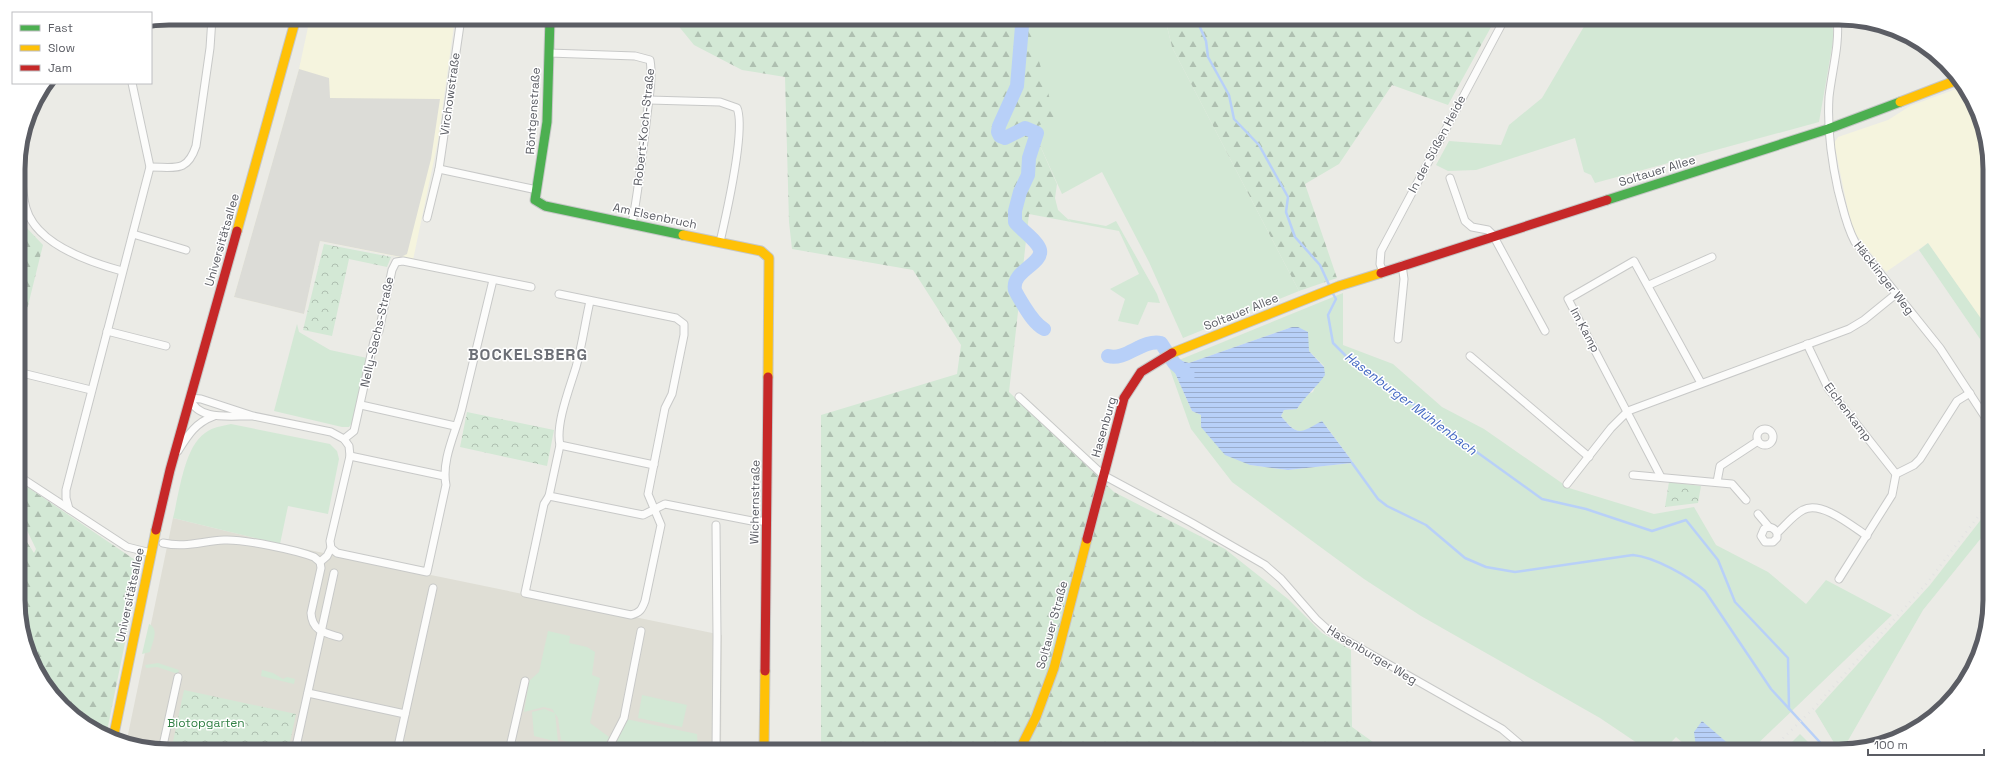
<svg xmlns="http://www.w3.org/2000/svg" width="2008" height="769" font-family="'Space Grotesk',sans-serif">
<defs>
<pattern id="forest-firs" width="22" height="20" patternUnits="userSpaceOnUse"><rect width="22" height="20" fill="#d3e8d5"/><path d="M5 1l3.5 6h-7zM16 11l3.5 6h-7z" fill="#aebfb0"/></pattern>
<pattern id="park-crowns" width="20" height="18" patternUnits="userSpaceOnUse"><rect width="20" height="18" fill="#d3e8d5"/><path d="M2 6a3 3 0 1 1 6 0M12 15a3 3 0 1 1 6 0" fill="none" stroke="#aebfb0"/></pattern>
<pattern id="water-rules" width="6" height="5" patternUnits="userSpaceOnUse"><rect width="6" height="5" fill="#b8d0f8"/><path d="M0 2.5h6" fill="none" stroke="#99accc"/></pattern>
</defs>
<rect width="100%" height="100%" fill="#ebebe6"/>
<g fill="#f5f4de">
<path d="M 310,18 L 455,18 L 438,141 L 413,260 L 320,241 L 304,314 L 234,297 L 299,69 Z"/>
<path d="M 1956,89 L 1984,132 L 1989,149 L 1989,167 L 1985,169 L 1989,174 L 1989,316 L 1982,321 L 1928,243 L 1886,272 L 1857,236 L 1851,225 L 1834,143 L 1838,137 L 1888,120 L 1910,106 Z"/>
</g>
<path fill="#dcdcd7" d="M 299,69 L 329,78 L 330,98 L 440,99 L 431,159 L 407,254 L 401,257 L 320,241 L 304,314 L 234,297 Z"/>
<path fill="#dfded5" d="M 173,518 L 280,544 L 722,635 L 721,751 L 169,751 L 126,744 Z"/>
<g fill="#d3e8d5">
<path d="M 1025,18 L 1165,18 L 1172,47 L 1299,291 L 1183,338 L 1149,262 L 1102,172 L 1062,194 L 1038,141 L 1029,26 Z"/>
<path d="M 1589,18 L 1831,18 L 1834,36 L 1819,122 L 1595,183 L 1591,175 L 1584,172 L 1575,138 L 1476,170 L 1448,171 L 1436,165 L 1449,141 L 1501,145 L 1509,125 L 1542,98 Z"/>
<path d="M 1068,219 L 1106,226 L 1116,221 L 1157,294 L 1160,303 L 1148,302 L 1138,325 L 1118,321 L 1125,299 L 1110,289 L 1139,274 L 1119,231 L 1071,222 Z"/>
<path d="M 1928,243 L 1982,320 L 1989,316 L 1989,352 L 1919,250 Z"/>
<path d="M 1343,293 L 1343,345 L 1393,364 L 1442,407 L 1484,429 L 1569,488 L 1654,514 L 1694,507 L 1716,545 L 1768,572 L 1806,604 L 1826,580 L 1892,615 L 1750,751 L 1692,751 L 1676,737 L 1663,751 L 1649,751 L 1600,718 L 1421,616 L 1364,579 L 1232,482 L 1191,429 L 1168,364 L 1171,364 L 1192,411 L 1201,415 L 1250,465 L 1288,470 L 1352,463 L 1352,461 L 1326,426 C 1301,432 1299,438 1281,416 L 1284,410 L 1297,409 L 1306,395 L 1313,392 L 1324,366 L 1309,351 L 1292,327 L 1189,363 L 1179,360 Z"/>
<path d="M 297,324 L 299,332 L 330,350 L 367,358 L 353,421 L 349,427 L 342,427 L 274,411 Z"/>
<path d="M 231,424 L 330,444 L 337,451 L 339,459 L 328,514 L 288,506 L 280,544 L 173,518 C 179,495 184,447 205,433 C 213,427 222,426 231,424 Z"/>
<path d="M 1990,508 L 1990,527 L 1923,610 L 1842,751 L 1839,751 L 1815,711 L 1930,585 Z"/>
<path d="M 149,624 C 160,629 152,643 150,652 L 142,654 Z"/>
<path d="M 548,631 L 570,636 L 569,643 L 587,647 L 595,652 L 592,675 L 600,678 L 590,723 L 609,737 L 604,751 L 561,740 L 558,718 L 552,709 L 544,707 L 524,712 L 529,681 L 539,672 Z"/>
<path d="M 158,663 L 179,670 L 178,674 L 157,667 L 146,668 L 145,665 Z"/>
<path d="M 262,670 L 273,673 L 283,679 L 287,677 L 295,679 L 294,684 L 261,676 Z"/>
<path d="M 642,695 L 687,705 L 682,727 L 638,718 Z"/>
<path d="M 544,709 L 555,713 L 558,742 L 534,736 L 532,712 Z"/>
<path d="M 626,719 L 697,734 L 698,751 L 612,751 Z"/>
<path d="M 1800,734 L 1817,751 L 1783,751 Z"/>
</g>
<g fill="url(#forest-firs)">
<path d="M 672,18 L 1025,18 L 1029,26 L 1055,117 L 1038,126 L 1038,141 L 1057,184 L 1055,198 L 1058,210 L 1071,222 L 1029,214 L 1009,392 L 1114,492 L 1225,549 L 1288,599 L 1322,633 L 1351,650 L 1352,727 L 1373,742 L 1371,751 L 821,751 L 821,415 L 957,374 L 961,345 L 913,270 L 792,249 L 789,222 L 785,77 L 742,70 L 694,45 Z"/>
<path d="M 1165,18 L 1496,18 L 1448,105 L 1392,85 L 1339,164 L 1305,184 L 1337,278 L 1299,291 L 1172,47 Z"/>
<path d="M 18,171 L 24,225 L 43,245 L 19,342 Z"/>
<path d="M 20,482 L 141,564 L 106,736 L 85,725 L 55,699 L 33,667 L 21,629 L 20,531 L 34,553 L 36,549 L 20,516 Z"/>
</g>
<g fill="url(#park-crowns)">
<path d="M 324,244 L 391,257 L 387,267 L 349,259 L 332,336 L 303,330 Z"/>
<path d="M 467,412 L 554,430 L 547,466 L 460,447 Z"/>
<path d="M 1669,482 L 1701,486 L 1698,503 L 1665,507 Z"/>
<path d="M 184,690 L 296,714 L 288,751 L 171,751 Z"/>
</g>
<g fill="url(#water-rules)">
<path d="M 1292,327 L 1298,327 L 1308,332 L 1309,351 L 1324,367 L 1325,375 C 1316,388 1305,396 1297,409 L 1284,410 L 1281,416 C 1298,437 1300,433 1322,421 L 1352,461 L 1352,463 L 1288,470 L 1250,465 L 1225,455 L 1201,427 L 1201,415 L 1192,411 L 1171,364 L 1179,360 L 1189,363 Z"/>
<path d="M 1702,721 L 1731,746 L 1730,751 L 1706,751 L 1696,747 L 1694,732 Z"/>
</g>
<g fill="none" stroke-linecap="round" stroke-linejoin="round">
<g stroke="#b8d0f8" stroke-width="2.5">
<path d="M 1196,18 L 1206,41 L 1208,57 L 1229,95 L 1234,119 L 1259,145 L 1288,197 L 1286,212 L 1295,237 L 1320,265 L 1330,287"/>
<path d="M 1332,292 L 1336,299 L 1328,315 L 1333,343 L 1350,360 L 1401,399 L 1422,408 L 1449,432 L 1542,499 L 1586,509 L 1652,531 L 1686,520 L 1718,560 L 1735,602 L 1788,658 L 1789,709"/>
<path d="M 1352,463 L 1378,499 L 1387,506 L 1426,525 L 1465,558 L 1486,567 L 1515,572 L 1633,555 C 1654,557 1689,576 1705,591 L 1771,689 L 1828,751"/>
</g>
<g stroke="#b8d0f8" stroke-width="14">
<path d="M 1014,18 L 1021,22 L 1022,26 L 1017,86 L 999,126 L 998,132 L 1000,136 L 1005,138 L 1025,128 L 1037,133 L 1029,158 L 1028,175 L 1020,192 L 1015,211 L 1015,222 C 1021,230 1038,241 1040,250 C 1043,264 1011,271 1015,290 C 1017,295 1021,301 1024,306 C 1029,314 1035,324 1044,329"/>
<path d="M 1108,356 C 1126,361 1142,339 1161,343 L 1174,363 L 1188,375"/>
</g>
<g stroke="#c8c9c8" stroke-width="9">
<g id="street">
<path d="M 1837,18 C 1840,44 1832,70 1829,97 C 1827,129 1831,158 1838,190 C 1843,208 1846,226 1855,242 L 1940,348 L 1989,423"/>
<path d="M 549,53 L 635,56 L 650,60 C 653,77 649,97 647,115 C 643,151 639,187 632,224"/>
<path d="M 649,100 L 720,102 L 737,108 C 746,129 726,216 720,242"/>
<path d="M 20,153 C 22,170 21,191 26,208 C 36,244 89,262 122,271"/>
<path d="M 150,167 C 175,167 187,173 196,146 L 210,48 L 212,18"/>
<path d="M 439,169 L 537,190"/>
<path d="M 1450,178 L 1465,221 L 1472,227 L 1488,230 L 1493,235 L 1545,331"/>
<path d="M 427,218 L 439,169 L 461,18"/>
<path d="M 133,234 L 186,250"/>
<path d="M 1383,272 L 1380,264 L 1381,251 L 1505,18"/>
<path d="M 1649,285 L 1712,257"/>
<path d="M 559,294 L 676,318 L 684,324 L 684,335 L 672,394 L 665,408 L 648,494 L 661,525 L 645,601 C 642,609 640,613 631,615 L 525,593 L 544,504 L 549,496 L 560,445 C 555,425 570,387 576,367 C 582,346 585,323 590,301"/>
<path d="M 107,331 L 166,346"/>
<path d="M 1398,339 L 1404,279 L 1402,265"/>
<path d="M 1807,344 L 1828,388 L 1896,474"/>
<path d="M 1470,356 L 1589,457"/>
<path d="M 22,373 L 91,390"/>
<path d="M 1019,397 L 1103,475 L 1192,523 L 1265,565 L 1281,579 L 1316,619 L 1328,630 L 1502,729 L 1528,751"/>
<path d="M 361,405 L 455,426"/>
<path d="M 253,416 C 233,415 197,422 190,398 L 201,399 L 253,416 L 331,432 L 344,439 L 349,446 L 350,456 L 330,541 L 331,548 L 337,553 L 427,572 L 446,485 C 441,460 456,432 462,408 L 493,280"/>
<circle cx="1765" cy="437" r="8"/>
<path d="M 344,439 L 354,431 L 374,341 L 379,331 L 392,270 L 396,262 L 403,261 L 531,287"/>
<path d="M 560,445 L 654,465"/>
<path d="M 178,451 C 188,435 195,423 214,416"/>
<path d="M 350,456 L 444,476"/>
<path d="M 1633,475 L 1732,484 L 1746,500"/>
<path d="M 20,477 L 127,547 L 151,553"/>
<path d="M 1661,477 L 1568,299 L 1634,261 L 1701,383"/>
<path d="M 1717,482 L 1720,466 L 1758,441"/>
<path d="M 1567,484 L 1611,428 L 1628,411 L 1849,329 L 1864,320 L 1896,294"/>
<path d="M 549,496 L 643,515 L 665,504 L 752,521 L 767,521"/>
<path d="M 69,509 L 66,498 L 66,490 L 150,167 L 132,83"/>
<path d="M 1758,514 L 1769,527"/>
<path d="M 1777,533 C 1774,527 1769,526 1764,529 L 1761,536 L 1765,542 L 1773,542 L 1777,538 L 1777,533 C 1785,526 1793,515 1803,510 C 1821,500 1852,526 1867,536"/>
<path d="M 163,543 C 186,548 202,541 224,540 C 244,539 296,550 314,557 L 320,562 L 321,568 L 311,613 C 312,631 325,633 339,637"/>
<path d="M 320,562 L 327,556 L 331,548"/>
<path d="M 1839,579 L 1892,495 L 1896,474 L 1914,465 L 1920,459 L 1957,401 L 1970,393"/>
<path d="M 308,693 L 405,714"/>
<path d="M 162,750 L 178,677"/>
<path d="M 295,751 L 334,573"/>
<path d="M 397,751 L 433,588"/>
<path d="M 509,751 L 525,681"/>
<path d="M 607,751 L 624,718 L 641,631"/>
<path d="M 716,751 L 717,637 L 716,525"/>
</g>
</g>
<g stroke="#c6c7c7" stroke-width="11">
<g id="fast">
<path d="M 550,18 L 547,122 L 535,200 L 545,206 L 683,235"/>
<path d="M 1607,200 L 1828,129 L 1900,102"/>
</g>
</g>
<g stroke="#c6c7c7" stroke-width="11">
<g id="slow">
<path d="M 1900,102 L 1960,79"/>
<path d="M 237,231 L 296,18"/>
<path d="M 683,235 L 761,251 L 769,258 L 768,377"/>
<path d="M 1172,353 L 1339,286 L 1381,273"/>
<path d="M 113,739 L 156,530"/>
<path d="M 764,751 L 765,671"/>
<path d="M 1019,751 L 1036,717 L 1054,668 L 1087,539"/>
</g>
</g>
<g stroke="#c6c7c7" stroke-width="11">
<g id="jam">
<path d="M 1381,273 L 1607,200"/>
<path d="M 156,530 L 170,470 L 237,231"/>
<path d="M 1087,539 L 1124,398 L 1141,372 L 1172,353"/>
<path d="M 765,671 L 768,377"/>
</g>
</g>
<use href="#street" stroke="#fcfcfb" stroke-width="7"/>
<use href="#fast" stroke="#4caf50" stroke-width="9"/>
<use href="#slow" stroke="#ffc107" stroke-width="9"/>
<use href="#jam" stroke="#c62828" stroke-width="9"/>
<path stroke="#e3e3e3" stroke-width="2.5" stroke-dasharray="1 5" stroke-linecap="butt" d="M 1770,751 L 1813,709 L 1927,583 L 1990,501"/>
</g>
<g text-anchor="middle" stroke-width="3" stroke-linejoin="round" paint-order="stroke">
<g font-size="12" fill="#5b5d64" stroke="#fff">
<text transform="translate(450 94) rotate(-82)" y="4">Virchowstraße</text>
<text transform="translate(533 111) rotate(-86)" y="4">Röntgenstraße</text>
<text transform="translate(644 127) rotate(-84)" y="4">Robert-Koch-Straße</text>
<text transform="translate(1437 144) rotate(-62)" y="4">In der Süßen Heide</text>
<text transform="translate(1657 171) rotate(-17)" y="4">Soltauer Allee</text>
<text transform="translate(655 216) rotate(12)" y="4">Am Elsenbruch</text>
<text transform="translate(222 240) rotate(-74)" y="4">Universitätsallee</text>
<text transform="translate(1884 278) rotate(52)" y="4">Häcklinger Weg</text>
<text transform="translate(1241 312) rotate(-22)" y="4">Soltauer Allee</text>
<text transform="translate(1585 330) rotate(62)" y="4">Im Kamp</text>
<text transform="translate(377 332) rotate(-77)" y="4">Nelly-Sachs-Straße</text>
<text transform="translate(1848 412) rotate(53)" y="4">Eichenkamp</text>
<text transform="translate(1104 427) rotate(-74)" y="4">Hasenburg</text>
<text transform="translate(755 502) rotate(-89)" y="4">Wichernstraße</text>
<text transform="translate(130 595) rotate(-78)" y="4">Universitätsallee</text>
<text transform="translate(1052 625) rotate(-75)" y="4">Soltauer Straße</text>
<text transform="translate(1372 655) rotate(31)" y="4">Hasenburger Weg</text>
</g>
<g font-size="12" fill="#348247" stroke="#fff">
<text x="206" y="727">Biotopgarten</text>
</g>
<g font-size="13" font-style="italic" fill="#4469c3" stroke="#fff">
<text transform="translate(1411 403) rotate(37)" y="5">Hasenburger Mühlenbach</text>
</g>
<g font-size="16" font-weight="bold" letter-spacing="1" fill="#6c6f76" stroke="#fff">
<text x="528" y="360">BOCKELSBERG</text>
</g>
</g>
<path d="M0 0H2008V769H0ZM169 25H1839A144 144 0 0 1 1983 169V600A144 144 0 0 1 1839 744H169A144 144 0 0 1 25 600V169A144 144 0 0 1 169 25Z" fill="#fff" fill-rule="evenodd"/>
<path fill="none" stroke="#5b5d64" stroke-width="5" d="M169 25H1839A144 144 0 0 1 1983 169V600A144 144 0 0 1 1839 744H169A144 144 0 0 1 25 600V169A144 144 0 0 1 169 25Z"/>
<rect x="12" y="12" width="140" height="72" fill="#ffffff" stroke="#bdbec1"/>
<rect x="20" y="25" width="20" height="6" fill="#4caf50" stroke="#bdbec1"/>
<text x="48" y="32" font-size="12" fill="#5b5d64">Fast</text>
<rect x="20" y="45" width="20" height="6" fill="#ffc107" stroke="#bdbec1"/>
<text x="48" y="52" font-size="12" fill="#5b5d64">Slow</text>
<rect x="20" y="65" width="20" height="6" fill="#c62828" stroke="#bdbec1"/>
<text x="48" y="72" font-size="12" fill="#5b5d64">Jam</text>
<path d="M1868 749v6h116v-6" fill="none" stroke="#5b5d64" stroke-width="2"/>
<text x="1874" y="749" font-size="12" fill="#5b5d64" stroke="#ffffff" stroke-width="3" paint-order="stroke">100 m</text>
</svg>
